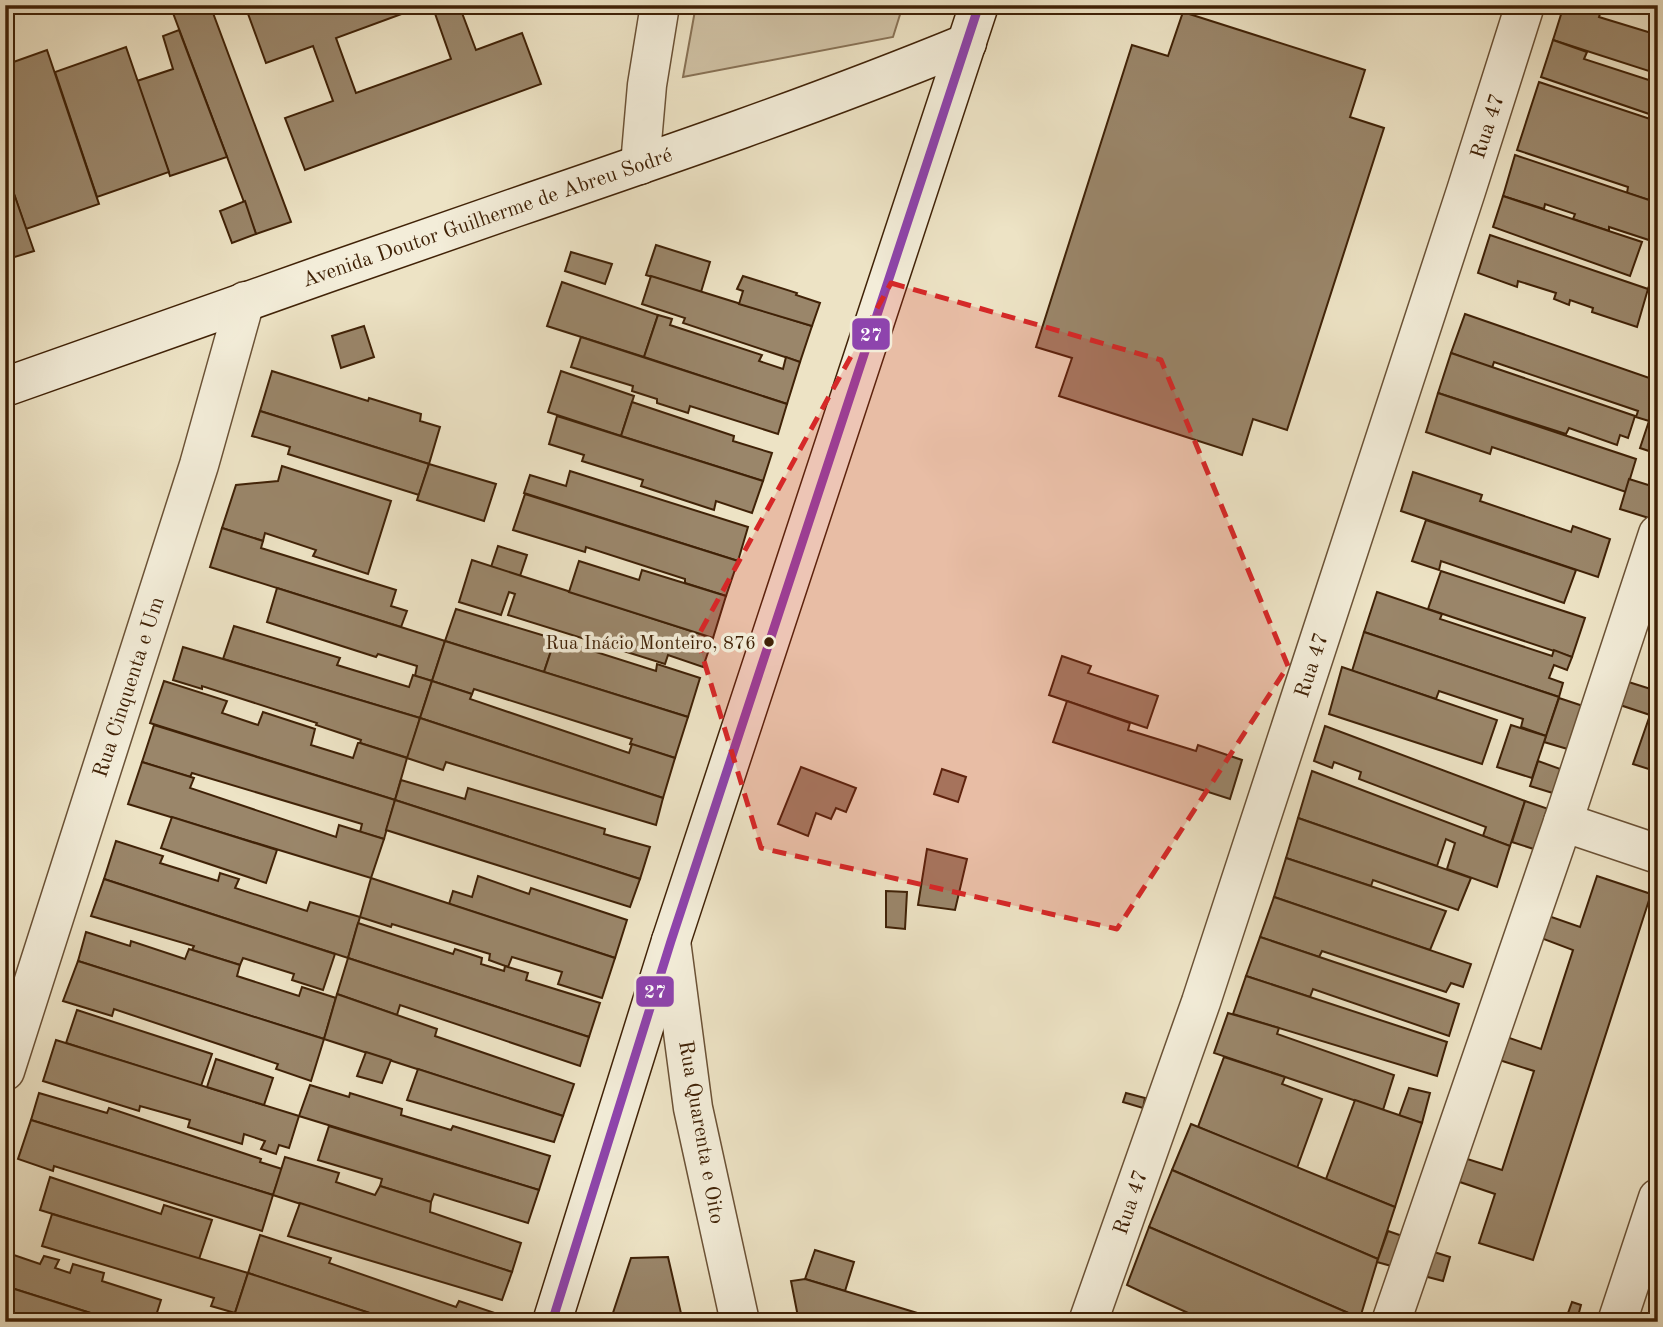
<svg xmlns="http://www.w3.org/2000/svg" width="1663" height="1327" font-family="'Old Standard TT',serif">
<rect width="100%" height="100%" fill="#ede3c5"/>
<filter id="stains"><feTurbulence type="fractalNoise" baseFrequency=".00286" numOctaves="4"/><feColorMatrix values="0 0 0 0 .2 0 0 0 0 .09 0 0 0 0 .02 0 0 0 .5 -.17"/></filter>
<radialGradient id="worn" r=".72"><stop offset=".6" stop-color="#630" stop-opacity="0"/><stop offset="1" stop-color="#630" stop-opacity=".3"/></radialGradient>
<path fill="#d0c2a5" stroke="#887256" stroke-width="2" d="M 696,5 L 903,5 L 893,37 L 683,77 Z"/>
<g fill="#9a866a" stroke="#402207" stroke-width="2">
<path d="M 170,5 L 210,5 L 291,222 L 256,234 Z"/>
<path d="M 262,5 L 426,5 L 336,38 L 356,93 L 451,59 L 432,5 L 459,5 L 476,50 L 522,33 L 541,84 L 305,170 L 285,118 L 333,101 L 313,46 L 266,63 L 247,11 Z"/>
<path d="M 1564,5 L 1585,5 L 1601,11 L 1599,17 L 1658,35 L 1658,74 L 1553,40 Z"/>
<path d="M 1183,12 L 1365,70 L 1350,117 L 1384,128 L 1287,430 L 1253,419 L 1242,455 L 1059,396 L 1072,358 L 1036,347 L 1132,45 L 1168,56 Z"/>
<path d="M 179,30 L 227,157 L 170,176 L 137,81 L 173,69 L 163,36 Z"/>
<path d="M 1553,40 L 1587,52 L 1584,59 L 1658,83 L 1658,117 L 1541,77 Z"/>
<path d="M 126,47 L 169,172 L 97,197 L 55,72 Z"/>
<path d="M 47,50 L 99,204 L 26,229 L 5,168 L 5,65 Z"/>
<path d="M 1539,82 L 1653,120 L 1654,116 L 1658,117 L 1658,203 L 1627,193 L 1628,187 L 1517,150 Z"/>
<path d="M 1515,155 L 1658,203 L 1658,243 L 1609,227 L 1609,231 L 1573,219 L 1575,214 L 1545,204 L 1544,209 L 1503,196 Z"/>
<path d="M 5,168 L 34,251 L 5,260 Z"/>
<path d="M 1503,196 L 1642,242 L 1630,276 L 1493,227 Z"/>
<path d="M 245,201 L 256,234 L 232,243 L 220,211 Z"/>
<path d="M 1490,235 L 1648,289 L 1637,327 L 1592,312 L 1593,308 L 1570,300 L 1569,305 L 1554,299 L 1556,293 L 1518,281 L 1517,287 L 1478,273 Z"/>
<path d="M 656,245 L 710,262 L 701,292 L 646,275 Z"/>
<path d="M 571,252 L 612,264 L 605,284 L 565,271 Z"/>
<path d="M 1658,259 L 1658,293 L 1648,289 Z"/>
<path d="M 651,276 L 812,326 L 800,362 L 683,323 L 685,318 L 642,304 Z"/>
<path d="M 743,276 L 797,293 L 796,295 L 820,303 L 812,326 L 739,304 L 743,291 L 737,289 Z"/>
<path d="M 562,282 L 658,315 L 644,357 L 547,326 Z"/>
<path d="M 1465,314 L 1658,381 L 1658,394 L 1649,421 L 1636,417 L 1638,411 L 1494,362 L 1492,368 L 1451,353 Z"/>
<path d="M 658,315 L 672,319 L 670,325 L 762,355 L 759,361 L 783,369 L 786,357 L 800,362 L 787,404 L 644,357 Z"/>
<path d="M 364,326 L 374,357 L 341,368 L 332,336 Z"/>
<path d="M 581,337 L 787,404 L 778,434 L 690,406 L 688,413 L 657,403 L 657,399 L 632,391 L 633,386 L 571,367 Z"/>
<path d="M 1451,353 L 1635,416 L 1628,438 L 1620,435 L 1617,445 L 1569,428 L 1566,434 L 1438,393 Z"/>
<path d="M 272,371 L 368,401 L 369,398 L 421,414 L 420,421 L 440,427 L 429,464 L 260,411 Z"/>
<path d="M 561,371 L 634,396 L 621,436 L 548,412 Z"/>
<path d="M 1438,393 L 1636,459 L 1626,492 L 1492,447 L 1490,454 L 1426,432 Z"/>
<path d="M 1658,394 L 1658,454 L 1640,448 Z"/>
<path d="M 632,402 L 734,436 L 733,441 L 772,453 L 763,481 L 621,436 Z"/>
<path d="M 260,411 L 429,464 L 419,495 L 288,454 L 290,447 L 252,436 Z"/>
<path d="M 557,416 L 763,481 L 752,513 L 716,501 L 714,510 L 641,486 L 643,480 L 582,461 L 584,455 L 549,444 Z"/>
<path d="M 429,464 L 496,484 L 484,521 L 417,500 Z"/>
<path d="M 282,466 L 391,501 L 368,574 L 313,556 L 316,550 L 265,533 L 263,541 L 222,528 L 236,485 L 278,481 Z"/>
<path d="M 570,471 L 748,527 L 738,561 L 524,493 L 530,475 L 566,486 Z"/>
<path d="M 1413,472 L 1482,495 L 1480,501 L 1571,532 L 1573,526 L 1610,539 L 1598,577 L 1401,511 Z"/>
<path d="M 1629,479 L 1658,488 L 1658,502 L 1652,519 L 1620,509 Z"/>
<path d="M 525,494 L 738,561 L 726,596 L 685,583 L 685,579 L 586,547 L 585,552 L 513,530 Z"/>
<path d="M 1426,520 L 1576,570 L 1564,603 L 1441,561 L 1439,570 L 1412,561 Z"/>
<path d="M 222,528 L 263,541 L 261,548 L 396,590 L 391,606 L 407,611 L 401,627 L 210,567 Z"/>
<path d="M 498,546 L 527,555 L 520,576 L 491,567 Z"/>
<path d="M 472,560 L 713,638 L 703,667 L 668,655 L 665,664 L 508,615 L 515,594 L 509,592 L 501,615 L 459,602 Z"/>
<path d="M 579,561 L 639,580 L 642,570 L 726,596 L 713,638 L 569,592 Z"/>
<path d="M 1441,571 L 1585,618 L 1572,657 L 1428,609 Z"/>
<path d="M 277,588 L 445,641 L 432,681 L 415,676 L 417,666 L 378,654 L 376,657 L 267,622 Z"/>
<path d="M 1377,592 L 1442,614 L 1440,619 L 1552,656 L 1554,650 L 1572,657 L 1567,670 L 1554,665 L 1549,678 L 1563,683 L 1559,697 L 1364,632 Z"/>
<path d="M 456,609 L 555,639 L 544,672 L 445,641 Z"/>
<path d="M 234,626 L 340,658 L 337,665 L 409,687 L 413,675 L 432,681 L 420,718 L 223,659 Z"/>
<path d="M 1364,632 L 1559,697 L 1546,736 L 1521,727 L 1523,719 L 1439,691 L 1436,699 L 1352,671 Z"/>
<path d="M 555,639 L 656,671 L 657,664 L 700,678 L 688,717 L 544,672 Z"/>
<path d="M 445,641 L 688,717 L 675,758 L 630,744 L 632,739 L 474,689 L 472,694 L 432,681 Z"/>
<path d="M 183,647 L 420,718 L 408,758 L 360,743 L 361,740 L 316,725 L 317,723 L 202,686 L 202,689 L 173,680 Z"/>
<path d="M 1062,656 L 1091,666 L 1088,673 L 1158,696 L 1147,728 L 1049,695 Z"/>
<path d="M 1342,667 L 1497,720 L 1482,764 L 1329,714 Z"/>
<path d="M 1619,679 L 1657,691 L 1658,688 L 1658,772 L 1633,764 L 1650,715 L 1611,702 Z"/>
<path d="M 164,681 L 227,701 L 222,713 L 258,725 L 263,712 L 315,729 L 311,745 L 353,758 L 358,743 L 360,743 L 407,758 L 395,800 L 150,723 Z"/>
<path d="M 432,681 L 472,694 L 470,699 L 629,753 L 632,744 L 675,758 L 663,798 L 420,718 Z"/>
<path d="M 1559,698 L 1595,710 L 1581,753 L 1544,742 Z"/>
<path d="M 1067,701 L 1130,723 L 1128,730 L 1196,751 L 1198,745 L 1242,760 L 1230,799 L 1053,742 Z"/>
<path d="M 420,718 L 663,798 L 656,825 L 446,762 L 443,770 L 407,758 Z"/>
<path d="M 154,725 L 395,800 L 384,839 L 360,832 L 362,824 L 192,773 L 190,777 L 142,762 Z"/>
<path d="M 1511,725 L 1546,736 L 1532,778 L 1497,767 Z"/>
<path d="M 1325,726 L 1525,801 L 1510,846 L 1483,836 L 1486,827 L 1359,779 L 1361,772 L 1334,762 L 1332,768 L 1314,761 Z"/>
<path d="M 1538,761 L 1577,775 L 1569,798 L 1530,786 Z"/>
<path d="M 142,762 L 194,778 L 190,788 L 336,837 L 339,825 L 384,839 L 371,878 L 128,804 Z"/>
<path d="M 801,767 L 856,788 L 846,812 L 836,808 L 831,819 L 816,813 L 808,836 L 778,824 Z"/>
<path d="M 942,769 L 966,777 L 958,802 L 934,794 Z"/>
<path d="M 1312,771 L 1510,846 L 1497,887 L 1447,869 L 1455,843 L 1446,839 L 1437,866 L 1298,818 Z"/>
<path d="M 401,780 L 465,799 L 468,788 L 605,829 L 604,834 L 650,847 L 640,879 L 395,800 Z"/>
<path d="M 395,800 L 640,879 L 630,907 L 386,830 Z"/>
<path d="M 1525,801 L 1563,814 L 1549,854 L 1512,842 Z"/>
<path d="M 172,817 L 277,850 L 266,883 L 161,848 Z"/>
<path d="M 1298,818 L 1471,878 L 1458,910 L 1373,880 L 1371,886 L 1286,858 Z"/>
<path d="M 116,841 L 163,856 L 160,863 L 218,881 L 220,873 L 239,879 L 235,888 L 307,911 L 310,902 L 360,917 L 348,958 L 104,879 Z"/>
<path d="M 927,849 L 967,859 L 955,910 L 918,905 Z"/>
<path d="M 1286,858 L 1446,911 L 1430,950 L 1274,897 Z"/>
<path d="M 478,876 L 529,894 L 531,888 L 627,920 L 615,958 L 449,904 L 453,891 L 472,897 Z"/>
<path d="M 1597,876 L 1651,894 L 1533,1260 L 1479,1243 L 1495,1194 L 1454,1180 L 1461,1157 L 1502,1170 L 1534,1071 L 1493,1058 L 1501,1035 L 1541,1049 L 1573,950 L 1533,935 L 1540,913 L 1580,927 Z"/>
<path d="M 371,878 L 615,958 L 602,998 L 558,984 L 562,972 L 512,957 L 508,967 L 489,960 L 490,954 L 392,924 L 391,927 L 360,917 Z"/>
<path d="M 104,879 L 335,954 L 323,990 L 292,980 L 294,974 L 243,958 L 240,965 L 192,950 L 194,946 L 91,916 Z"/>
<path d="M 886,891 L 907,892 L 905,929 L 886,927 Z"/>
<path d="M 1274,897 L 1471,964 L 1463,987 L 1451,983 L 1446,992 L 1322,951 L 1319,957 L 1260,937 Z"/>
<path d="M 358,923 L 453,954 L 455,949 L 482,958 L 481,964 L 504,971 L 505,966 L 508,967 L 528,973 L 526,980 L 600,1003 L 589,1037 L 348,958 Z"/>
<path d="M 86,932 L 130,946 L 131,941 L 185,959 L 189,949 L 240,965 L 237,976 L 299,996 L 302,987 L 336,998 L 324,1039 L 78,961 Z"/>
<path d="M 1260,937 L 1459,1004 L 1449,1036 L 1313,989 L 1310,997 L 1246,976 Z"/>
<path d="M 348,958 L 589,1037 L 580,1066 L 400,1005 L 397,1015 L 337,994 Z"/>
<path d="M 78,961 L 324,1039 L 311,1081 L 276,1069 L 278,1064 L 114,1009 L 112,1016 L 63,1001 Z"/>
<path d="M 1246,976 L 1447,1042 L 1437,1076 L 1233,1014 Z"/>
<path d="M 337,994 L 437,1029 L 435,1036 L 574,1084 L 563,1116 L 324,1039 Z"/>
<path d="M 77,1010 L 212,1054 L 201,1086 L 66,1043 Z"/>
<path d="M 1228,1013 L 1279,1028 L 1277,1034 L 1394,1075 L 1383,1110 L 1214,1053 Z"/>
<path d="M 56,1040 L 299,1116 L 289,1148 L 279,1145 L 276,1154 L 261,1149 L 265,1141 L 244,1134 L 242,1144 L 188,1127 L 190,1120 L 140,1106 L 139,1111 L 43,1081 Z"/>
<path d="M 366,1052 L 391,1060 L 382,1083 L 357,1076 Z"/>
<path d="M 1224,1057 L 1285,1077 L 1282,1084 L 1322,1099 L 1297,1168 L 1198,1127 Z"/>
<path d="M 216,1059 L 273,1078 L 264,1105 L 207,1087 Z"/>
<path d="M 418,1069 L 563,1116 L 554,1142 L 407,1100 Z"/>
<path d="M 310,1085 L 349,1097 L 350,1093 L 402,1109 L 401,1115 L 451,1130 L 453,1126 L 550,1156 L 539,1190 L 299,1116 Z"/>
<path d="M 1409,1088 L 1430,1093 L 1422,1123 L 1399,1116 Z"/>
<path d="M 39,1093 L 107,1113 L 109,1108 L 261,1159 L 260,1162 L 282,1169 L 273,1195 L 31,1120 Z"/>
<path d="M 1126,1093 L 1145,1098 L 1143,1108 L 1123,1102 Z"/>
<path d="M 1355,1100 L 1422,1123 L 1395,1207 L 1326,1179 Z"/>
<path d="M 31,1120 L 273,1195 L 262,1231 L 54,1166 L 53,1171 L 18,1159 Z"/>
<path d="M 1191,1124 L 1395,1207 L 1378,1259 L 1172,1170 Z"/>
<path d="M 329,1126 L 539,1190 L 528,1223 L 434,1194 L 431,1202 L 380,1186 L 382,1179 L 318,1160 Z"/>
<path d="M 285,1157 L 339,1173 L 336,1182 L 375,1195 L 380,1186 L 431,1202 L 430,1212 L 521,1243 L 512,1272 L 273,1195 Z"/>
<path d="M 1172,1170 L 1378,1259 L 1360,1318 L 1149,1227 Z"/>
<path d="M 50,1177 L 161,1214 L 164,1205 L 212,1220 L 199,1259 L 40,1210 Z"/>
<path d="M 300,1203 L 512,1272 L 502,1300 L 288,1236 Z"/>
<path d="M 52,1214 L 248,1273 L 235,1313 L 211,1306 L 214,1298 L 42,1246 Z"/>
<path d="M 1149,1227 L 1360,1318 L 1359,1322 L 1208,1322 L 1144,1293 L 1127,1285 Z"/>
<path d="M 1388,1231 L 1411,1239 L 1402,1269 L 1377,1262 Z"/>
<path d="M 260,1235 L 331,1258 L 329,1263 L 456,1307 L 459,1301 L 498,1314 L 495,1322 L 397,1322 L 248,1273 Z"/>
<path d="M 815,1250 L 854,1262 L 845,1291 L 805,1279 Z"/>
<path d="M 5,1252 L 40,1264 L 44,1256 L 59,1260 L 55,1268 L 70,1273 L 73,1264 L 104,1273 L 102,1281 L 161,1300 L 154,1322 L 119,1322 L 5,1286 Z"/>
<path d="M 1434,1252 L 1450,1257 L 1443,1281 L 1424,1276 Z"/>
<path d="M 668,1257 L 683,1322 L 610,1322 L 631,1258 Z"/>
<path d="M 248,1273 L 397,1322 L 290,1322 L 276,1317 L 275,1322 L 260,1322 L 235,1313 Z"/>
<path d="M 805,1279 L 845,1291 L 947,1322 L 799,1322 L 791,1281 Z"/>
<path d="M 5,1286 L 119,1322 L 5,1322 Z"/>
<path d="M 1572,1302 L 1581,1305 L 1577,1320 L 1567,1316 Z"/>
</g>
<g fill="none" stroke-linecap="round" stroke-linejoin="round">
<g stroke="#6b5236" stroke-width="41">
<g id="street">
<path d="M 640,165 L 647,85 L 660,5"/>
<path d="M 1563,822 L 1658,854"/>
<path d="M 671,941 L 693,1108 L 740,1322"/>
<path d="M 5,1071 L 199,465 L 245,301"/>
<path d="M 1088,1322 L 1201,1002 L 1466,191 L 1525,5"/>
<path d="M 1391,1322 L 1563,822 L 1658,534"/>
<path d="M 1617,1322 L 1658,1198"/>
</g>
</g>
<g stroke="#402207" stroke-width="41">
<g id="secondary">
<path d="M 5,387 C 175,326 344,267 514,208 C 666,156 818,104 967,43"/>
<path d="M 552,1322 L 671,941 L 979,5"/>
</g>
</g>
<use href="#street" stroke="#f3edd9" stroke-width="38"/>
<use href="#secondary" stroke="#f3edd9" stroke-width="38"/>
<g stroke="#f3edd9" stroke-width="14">
<path id="bus-1" d="M 552,1322 L 671,941 L 979,5"/>
</g>
<use href="#bus-1" stroke="#8e44ad" stroke-width="9"/>
</g>
<path fill="#d62828" fill-opacity="0.2" stroke="#d62828" stroke-width="5" stroke-dasharray="14 9" stroke-linejoin="round" d="M 891,283 L 1161,360 L 1288,666 L 1117,929 L 761,848 L 697,638 Z"/>
<circle fill="#402207" stroke="#f3edd9" stroke-width="2.5" cx="769" cy="642" r="6"/>
<g text-anchor="middle" stroke-width="7" stroke-linejoin="round" paint-order="stroke">
<g font-size="19" fill="#402207" stroke="#f3edd9" text-anchor="end">
<text x="756" y="649">Rua Inácio Monteiro, 876</text>
</g>
<g font-size="21" fill="#402207" stroke="#f3edd9">
<text transform="translate(1487 126) rotate(-72)" y="7">Rua 47</text>
<text transform="translate(487 217) rotate(-19)" y="7">Avenida Doutor Guilherme de Abreu Sodré</text>
<text transform="translate(1311 665) rotate(-72)" y="7">Rua 47</text>
<text transform="translate(128 687) rotate(-72)" y="7">Rua Cinquenta e Um</text>
<text transform="translate(702 1132) rotate(80)" y="7">Rua Quarenta e Oito</text>
<text transform="translate(1130 1202) rotate(-71)" y="7">Rua 47</text>
</g>
</g>
<g stroke="#f3edd9" stroke-width="2.5">
<rect x="851" y="317" width="40" height="34" rx="7" fill="#8e44ad"/>
<rect x="635" y="975" width="40" height="33" rx="7" fill="#8e44ad"/>
</g>
<g font-size="19" text-anchor="middle" font-weight="bold" fill="#fff">
<text x="871" y="341">27</text>
<text x="655" y="998">27</text>
</g>
<rect width="1663" height="1327" fill="none" stroke="#ede3c5" stroke-width="28"/>
<rect x="7" y="7" width="1649" height="1313" fill="none" stroke="#402207" stroke-width="3.5"/>
<rect x="14" y="14" width="1635" height="1299" fill="none" stroke="#402207" stroke-width="2"/>
<rect width="100%" height="100%" filter="url(#stains)"/>
<rect width="100%" height="100%" fill="url(#worn)"/>
</svg>
